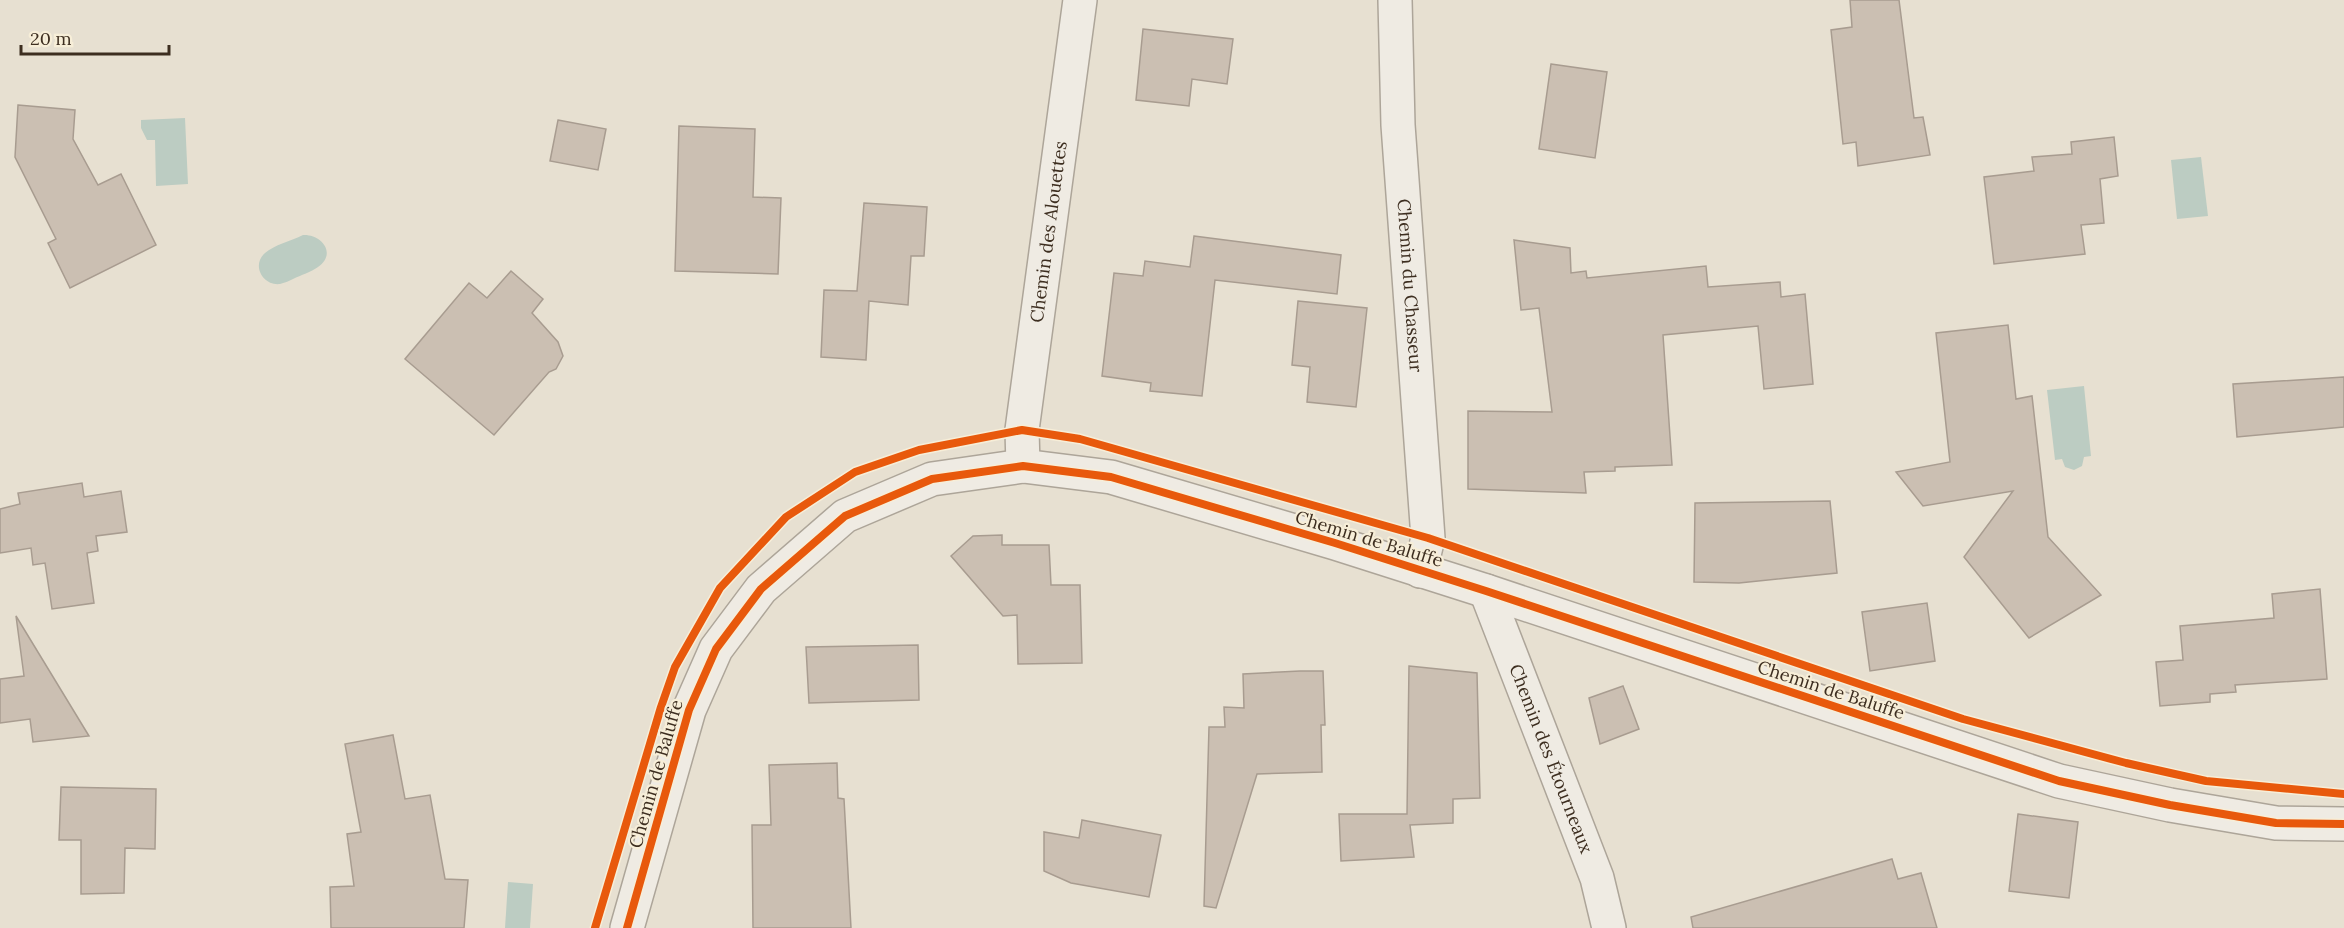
<svg xmlns="http://www.w3.org/2000/svg" width="2344" height="928" font-family="Lora,serif">
<rect width="100%" height="100%" fill="#e7e0d1"/>
<g fill="#bcccc2">
<path d="M 185,118 L 188,184 L 156,186 L 155,140 L 147,140 L 141,128 L 141,120 Z"/>
<path d="M 2201,157 L 2208,216 L 2177,219 L 2171,160 Z"/>
<path d="M 303,235 C 322,234 337,254 318,267 C 311,272 301,275 293,279 C 289,281 284,283 280,284 C 263,286 251,265 265,253 C 274,245 291,241 303,235 Z"/>
<path d="M 2084,386 L 2091,456 L 2084,457 L 2082,466 L 2074,470 L 2065,467 L 2062,459 L 2055,460 L 2047,390 Z"/>
<path d="M 508,882 L 533,884 L 530,928 L 505,928 Z"/>
</g>
<g fill="#cbbfb2" stroke="#a89c90" stroke-width="1.5">
<path d="M 1850,0 L 1899,0 L 1914,118 L 1923,117 L 1930,155 L 1858,166 L 1856,142 L 1843,144 L 1831,30 L 1852,27 Z"/>
<path d="M 1143,29 L 1233,39 L 1227,84 L 1192,79 L 1189,106 L 1136,100 Z"/>
<path d="M 1551,64 L 1607,72 L 1595,158 L 1539,149 Z"/>
<path d="M 18,105 L 75,110 L 73,139 L 98,185 L 121,174 L 156,245 L 70,288 L 48,243 L 56,239 L 15,157 Z"/>
<path d="M 558,120 L 606,129 L 598,170 L 550,161 Z"/>
<path d="M 679,126 L 755,129 L 753,197 L 781,198 L 778,274 L 675,271 Z"/>
<path d="M 2114,137 L 2118,176 L 2100,179 L 2104,223 L 2081,225 L 2085,254 L 1994,264 L 1984,177 L 2034,171 L 2032,157 L 2072,154 L 2071,142 Z"/>
<path d="M 864,203 L 927,207 L 924,256 L 911,256 L 908,305 L 869,301 L 866,360 L 821,357 L 824,290 L 857,291 Z"/>
<path d="M 1194,236 L 1341,255 L 1337,294 L 1215,280 L 1202,396 L 1150,391 L 1151,383 L 1102,376 L 1114,273 L 1143,276 L 1145,261 L 1190,267 Z"/>
<path d="M 1514,240 L 1570,248 L 1571,273 L 1586,271 L 1587,278 L 1706,266 L 1708,287 L 1780,282 L 1781,297 L 1805,294 L 1813,384 L 1764,389 L 1758,326 L 1663,335 L 1672,465 L 1615,467 L 1615,471 L 1584,472 L 1586,493 L 1468,489 L 1468,411 L 1552,412 L 1539,308 L 1521,310 Z"/>
<path d="M 511,271 L 543,299 L 532,313 L 558,342 L 563,356 L 556,369 L 549,372 L 494,435 L 405,359 L 469,283 L 487,298 Z"/>
<path d="M 1298,301 L 1367,308 L 1356,407 L 1307,402 L 1310,367 L 1292,365 Z"/>
<path d="M 2008,325 L 2016,399 L 2032,396 L 2048,537 L 2101,595 L 2029,638 L 1964,557 L 2013,491 L 1923,506 L 1896,472 L 1950,462 L 1936,333 Z"/>
<path d="M 2344,377 L 2344,427 L 2237,437 L 2233,384 Z"/>
<path d="M 82,483 L 84,497 L 121,491 L 127,532 L 96,536 L 98,551 L 87,553 L 94,603 L 52,609 L 45,563 L 33,565 L 31,548 L 0,553 L 0,509 L 20,504 L 18,493 Z"/>
<path d="M 1830,501 L 1837,573 L 1739,583 L 1694,582 L 1695,503 Z"/>
<path d="M 1002,535 L 1002,545 L 1049,545 L 1051,585 L 1080,585 L 1082,663 L 1018,664 L 1017,615 L 1003,616 L 951,556 L 973,536 Z"/>
<path d="M 2320,589 L 2327,679 L 2235,685 L 2236,692 L 2210,694 L 2210,702 L 2160,706 L 2156,662 L 2183,660 L 2180,626 L 2274,618 L 2272,594 Z"/>
<path d="M 1927,603 L 1935,661 L 1870,671 L 1862,612 Z"/>
<path d="M 16,616 L 75,713 L 89,736 L 33,742 L 30,719 L 0,723 L 0,679 L 24,676 Z"/>
<path d="M 918,645 L 919,700 L 809,703 L 806,647 Z"/>
<path d="M 1409,666 L 1477,673 L 1480,798 L 1453,799 L 1453,823 L 1410,825 L 1414,857 L 1341,861 L 1339,814 L 1407,814 Z"/>
<path d="M 1300,671 L 1323,671 L 1325,725 L 1321,725 L 1322,772 L 1257,774 L 1216,908 L 1204,906 L 1209,727 L 1225,727 L 1224,707 L 1244,708 L 1243,674 Z"/>
<path d="M 1623,686 L 1639,729 L 1600,744 L 1589,698 Z"/>
<path d="M 393,735 L 405,799 L 430,795 L 445,879 L 468,880 L 464,928 L 331,928 L 330,887 L 354,886 L 347,834 L 361,832 L 345,744 Z"/>
<path d="M 837,763 L 838,798 L 844,799 L 851,928 L 753,928 L 752,825 L 771,825 L 769,765 Z"/>
<path d="M 61,787 L 156,789 L 155,849 L 125,848 L 124,893 L 81,894 L 81,840 L 59,840 Z"/>
<path d="M 2018,814 L 2078,822 L 2069,898 L 2009,891 Z"/>
<path d="M 1082,820 L 1161,835 L 1149,897 L 1071,883 L 1044,871 L 1044,832 L 1079,838 Z"/>
<path d="M 1892,859 L 1898,879 L 1921,873 L 1937,928 L 1693,928 L 1691,917 Z"/>
</g>
<g fill="none" stroke-linecap="round" stroke-linejoin="round">
<g stroke="#ada599" stroke-width="36">
<g id="street">
<path id="s1" d="M 1395,0 L 1398,125 L 1428,538 L 1420,571"/>
<path id="s2" d="M 1023,466 L 1022,430 L 1080,0"/>
<path id="s3" d="M 1486,591 L 1597,878 L 1609,928"/>
<path d="M 627,928 L 689,710 L 716,649 L 761,589 L 845,516 L 932,479 L 1023,466 L 1111,477 L 1335,543 L 1486,591 L 2059,781 L 2170,805 L 2276,823 L 2344,824"/>
</g>
</g>
<use href="#street" stroke="#efebe3" stroke-width="33"/>
<g stroke="#f7eed8" stroke-width="11">
<g id="cycleway">
<path d="M 595,928 L 661,707 L 675,667 L 720,588 L 786,517 L 855,472 L 919,450 L 1022,430 L 1080,439 L 1428,538 L 1963,719 L 2126,763 L 2206,781 L 2344,794"/>
<path d="M 627,928 L 689,710 L 716,649 L 761,589 L 845,516 L 932,479 L 1023,466 L 1111,477 L 1335,543 L 1486,591 L 2059,781 L 2170,805 L 2276,823 L 2344,824"/>
</g>
</g>
<use href="#cycleway" stroke="#e8590c" stroke-width="8"/>
</g>
<g text-anchor="middle" stroke-width="4.5" stroke-linejoin="round" paint-order="stroke">
<g font-size="18" fill="#3d2e20" stroke="#f7eed8">
<text dy="6" stroke="none"><textPath href="#s2" startOffset="236">Chemin des Alouettes</textPath></text>
<text dy="6" stroke="none"><textPath href="#s1" startOffset="286">Chemin du Chasseur</textPath></text>
<text transform="translate(1369 539) rotate(17)" y="6">Chemin de Baluffe</text>
<text transform="translate(1831 690) rotate(18)" y="6">Chemin de Baluffe</text>
<text dy="6" stroke="none"><textPath href="#s3" startOffset="180">Chemin des Étourneaux</textPath></text>
<text transform="translate(656 774) rotate(-74)" y="6">Chemin de Baluffe</text>
</g>
</g>
<path d="M21 45v9h148v-9" fill="none" stroke="#3d2e20" stroke-width="3"/>
<text x="30" y="45" font-size="18" fill="#3d2e20" stroke="#f7eed8" stroke-width="4.5" paint-order="stroke">20 m</text>
</svg>
